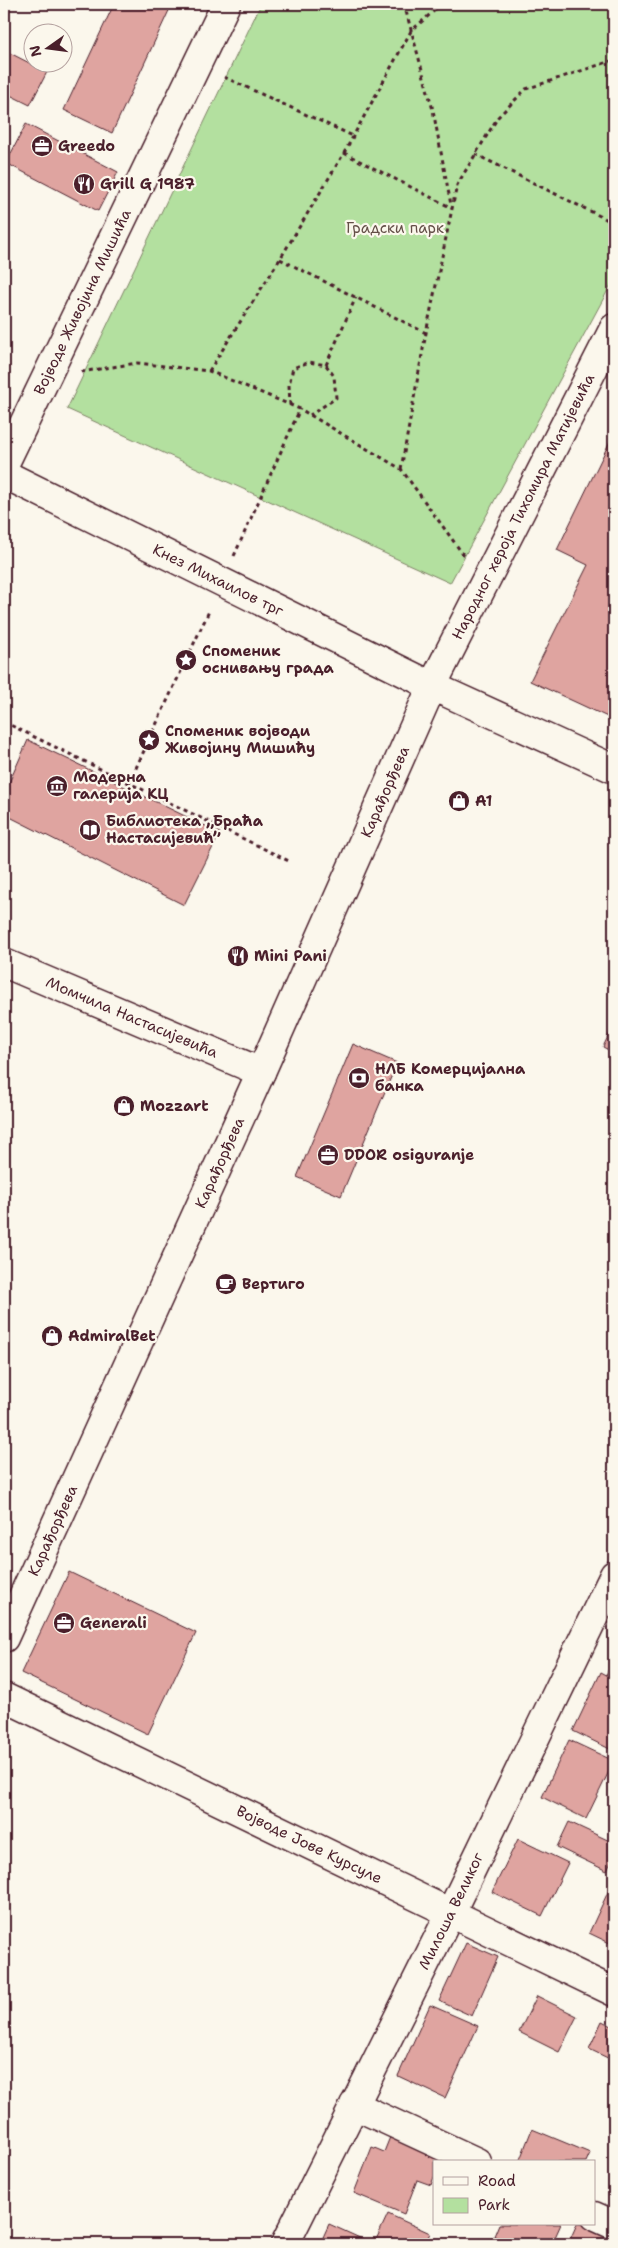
<svg xmlns="http://www.w3.org/2000/svg" width="618" height="2248" font-family="'Shantell Sans',sans-serif">
<rect width="100%" height="100%" fill="#fbf7ec"/>
<filter id="ink" filterUnits="userSpaceOnUse"><feTurbulence type="fractalNoise" baseFrequency=".02" numOctaves="2"/><feDisplacementMap in="SourceGraphic" scale="10" xChannelSelector="R" yChannelSelector="G"/><feConvolveMatrix kernelMatrix="1 2 1 2 8 2 1 2 1" color-interpolation-filters="sRGB"/></filter>
<g filter="url(#ink)">
<path fill="#b3e09f" stroke="#7e8065" d="M 261,4 L 614,4 L 614,279 L 450,583 L 67,409 Z"/>
<g fill="#dfa4a0" stroke="#4a1f2b">
<path d="M 114,4 L 172,4 L 112,133 L 64,110 Z"/>
<path d="M 4,50 L 47,72 L 30,105 L 4,92 Z"/>
<path d="M 26,124 L 118,172 L 98,211 L 6,163 Z"/>
<path d="M 614,433 L 614,720 L 530,681 L 588,565 L 557,550 Z"/>
<path d="M 28,740 L 220,833 L 184,905 L 4,814 L 4,794 Z"/>
<path d="M 614,1024 L 614,1053 L 603,1047 Z"/>
<path d="M 353,1044 L 397,1063 L 341,1196 L 297,1177 Z"/>
<path d="M 69,1572 L 196,1633 L 148,1734 L 21,1673 Z"/>
<path d="M 614,1658 L 614,1679 L 606,1675 Z"/>
<path d="M 601,1672 L 614,1679 L 614,1751 L 573,1731 Z"/>
<path d="M 569,1740 L 614,1761 L 586,1819 L 542,1797 Z"/>
<path d="M 569,1822 L 614,1843 L 614,1855 L 607,1871 L 557,1847 Z"/>
<path d="M 518,1839 L 568,1863 L 542,1916 L 492,1892 Z"/>
<path d="M 614,1879 L 614,1945 L 589,1933 Z"/>
<path d="M 466,1943 L 498,1957 L 472,2016 L 439,2001 Z"/>
<path d="M 537,1996 L 577,2016 L 559,2052 L 519,2032 Z"/>
<path d="M 430,2005 L 478,2026 L 445,2098 L 398,2076 Z"/>
<path d="M 602,2021 L 614,2027 L 614,2061 L 589,2049 Z"/>
<path d="M 532,2129 L 590,2153 L 586,2162 L 519,2162 Z"/>
<path d="M 392,2132 L 444,2153 L 440,2162 L 434,2162 L 434,2177 L 431,2185 L 417,2180 L 404,2214 L 354,2193 L 372,2147 L 384,2152 Z"/>
<path d="M 388,2214 L 430,2233 L 425,2244 L 374,2244 Z"/>
<path d="M 329,2224 L 373,2244 L 320,2244 Z"/>
<path d="M 499,2224 L 561,2224 L 552,2244 L 511,2244 L 494,2236 Z"/>
<path d="M 577,2224 L 588,2224 L 614,2236 L 614,2244 L 568,2244 Z"/>
</g>
<g fill="none" stroke-linecap="round" stroke-linejoin="round">
<g stroke="#4a1f2b" stroke-width="31">
<g id="minor">
<path id="s1" d="M 4,465 L 226,4"/>
<path id="s2" d="M 4,474 L 432,686 L 614,769"/>
<path id="s3" d="M 4,963 L 261,1072"/>
<path id="s4" d="M 4,1638 L 261,1072 L 432,686 L 614,328"/>
<path id="s5" d="M 4,1697 L 614,1992"/>
<path d="M 354,2105 L 477,2162"/>
<path d="M 594,2216 L 614,2225"/>
<path id="s6" d="M 285,2244 L 450,1914 L 614,1575"/>
</g>
</g>
<g stroke="#4a1f2b" stroke-width="3" stroke-dasharray="4 4" stroke-linecap="butt">
<path d="M 404,4 L 433,110 L 451,205"/>
<path d="M 224,77 L 353,136"/>
<path d="M 344,153 L 452,208"/>
<path d="M 475,154 L 614,223"/>
<path d="M 280,259 L 426,333"/>
<path d="M 326,365 L 356,297"/>
<path d="M 209,371 L 280,259 L 344,153 L 411,31 L 442,4"/>
<path d="M 81,372 L 137,363 L 209,371 L 300,409 L 401,469 L 465,557"/>
<path d="M 290,405 L 289,385 L 293,368 L 309,362 L 326,365 L 334,376 L 336,398 L 310,415"/>
<path d="M 401,469 L 426,333 L 457,185 L 498,117 L 526,89 L 614,60"/>
<path d="M 234,556 L 300,409"/>
<path d="M 4,722 L 291,862"/>
<path d="M 129,783 L 210,609"/>
</g>
<use href="#minor" stroke="#fbf7ec" stroke-width="28"/>
</g>
</g>
<defs>
<g id="office-disc" transform="scale(1.125)"><circle r="9.5" fill="#4a1f2b" stroke="#fbf7ec"/><path d="M-6-3h4V-5.5h4V-3h4V5H-6ZM-1-4.5V-3h2v-1.5ZM-6 0V1H6V0Z" fill="#fff"/></g>
<g id="restaurant-disc" transform="scale(1.125)"><circle r="9.5" fill="#4a1f2b" stroke="#fbf7ec"/><path d="M-5-6h1v4h1v-4h1v4h1v-4h1v5L-1.5 .5V6h-2V.5L-5-1ZM5-6V6H3V1.5H1.5Q1.5-4 5-6Z" fill="#fff"/></g>
<g id="sight-disc" transform="scale(1.125)"><circle r="9.5" fill="#4a1f2b" stroke="#fbf7ec"/><path d="M0-6L1.8-2.2L6-1.7L2.9 1.2L3.7 5.4L0 3.3L-3.7 5.4L-2.9 1.2L-6-1.7L-1.8-2.2Z" fill="#fff"/></g>
<g id="museum-disc" transform="scale(1.125)"><circle r="9.5" fill="#4a1f2b" stroke="#fbf7ec"/><path d="M0-6L6-3V-2H-6V-3ZM-5-1h2V3h-2ZM-1-1h2V3h-2ZM3-1h2V3H3ZM-6 4H6V6H-6Z" fill="#fff"/></g>
<g id="shop-disc" transform="scale(1.125)"><circle r="9.5" fill="#4a1f2b" stroke="#fbf7ec"/><path d="M-5-2.5h2.3a2.7 3.5 0 0 1 5.4 0H5L5.5 6h-11ZM-1.5-2.5h3a1.5 2.3 0 0 0-3 0Z" fill="#fff"/></g>
<g id="library-disc" transform="scale(1.125)"><circle r="9.5" fill="#4a1f2b" stroke="#fbf7ec"/><path d="M-6-4Q-3-5.5-.7-3.5V5Q-3 3-6 4ZM6-4Q3-5.5 .7-3.5V5Q3 3 6 4Z" fill="#fff"/></g>
<g id="bank-disc" transform="scale(1.125)"><circle r="9.5" fill="#4a1f2b" stroke="#fbf7ec"/><path d="M-6-4H6V4H-6ZM0-2.3a2.3 2.3 0 1 0 0 4.6a2.3 2.3 0 1 0 0-4.6Z" fill="#fff"/></g>
<g id="cafe-disc" transform="scale(1.125)"><circle r="9.5" fill="#4a1f2b" stroke="#fbf7ec"/><path d="M-5.5-4.5H6V0H3Q3 3.5 0 3.5H-2.5Q-5.5 3.5-5.5 0ZM3-3.2v2h1.7v-2ZM-6 4.5H4V6H-6Z" fill="#fff"/></g>
</defs>
<g fill-rule="evenodd">
<use href="#office-disc" x="42" y="146"/>
<use href="#restaurant-disc" x="84" y="184"/>
<use href="#sight-disc" x="186" y="660"/>
<use href="#sight-disc" x="149" y="740"/>
<use href="#museum-disc" x="57" y="786"/>
<use href="#shop-disc" x="459" y="801"/>
<use href="#library-disc" x="90" y="830"/>
<use href="#restaurant-disc" x="238" y="956"/>
<use href="#bank-disc" x="359" y="1078"/>
<use href="#shop-disc" x="124" y="1106"/>
<use href="#office-disc" x="328" y="1155"/>
<use href="#cafe-disc" x="226" y="1284"/>
<use href="#shop-disc" x="52" y="1336"/>
<use href="#office-disc" x="64" y="1623"/>
</g>
<g text-anchor="middle" stroke-width="4.5" stroke-linejoin="round" paint-order="stroke">
<g font-size="15" font-weight="bold" fill="#4a1f2b" stroke="#fbf7ec" text-anchor="start">
<text x="58" y="151">Greedo</text>
<text x="100" y="189">Grill G 1987</text>
<text x="202" y="656">Споменик<tspan x="202" dy="17">оснивању града</tspan></text>
<text x="165" y="736">Споменик војводи<tspan x="165" dy="17">Живојину Мишићу</tspan></text>
<text x="73" y="782">Модерна<tspan x="73" dy="17">галерија КЦ</tspan></text>
<text x="475" y="806">A1</text>
<text x="106" y="826">Библиотека „Браћа<tspan x="106" dy="17">Настасијевић”</tspan></text>
<text x="254" y="961">Mini Pani</text>
<text x="375" y="1074">НЛБ Комерцијална<tspan x="375" dy="17">банка</tspan></text>
<text x="140" y="1111">Mozzart</text>
<text x="344" y="1160">DDOR osiguranje</text>
<text x="242" y="1289">Вертиго</text>
<text x="68" y="1341">AdmiralBet</text>
<text x="80" y="1628">Generali</text>
</g>
<g font-size="15" fill="#644f48" stroke="#fbf7ec">
<text x="395" y="233">Градски парк</text>
</g>
<g font-size="15" fill="#4a1f2b" stroke="#fbf7ec">
<text dy="5" stroke="none"><textPath href="#s1" startOffset="181">Војводе Живојина Мишића</textPath></text>
<text dy="5" stroke="none"><textPath href="#s4" startOffset="1245">Народног хероја Тихомира Матијевића</textPath></text>
<text dy="5" stroke="none"><textPath href="#s2" startOffset="239">Кнез Михаилов трг</textPath></text>
<text dy="5" stroke="none"><textPath href="#s4" startOffset="928">Карађорђева</textPath></text>
<text dy="5" stroke="none"><textPath href="#s3" startOffset="139">Момчила Настасијевића</textPath></text>
<text dy="5" stroke="none"><textPath href="#s4" startOffset="522">Карађорђева</textPath></text>
<text dy="5" stroke="none"><textPath href="#s4" startOffset="118">Карађорђева</textPath></text>
<text dy="5" stroke="none"><textPath href="#s5" startOffset="339">Војводе Јове Курсуле</textPath></text>
<text dy="5" stroke="none"><textPath href="#s6" startOffset="372">Милоша Великог</textPath></text>
</g>
</g>
<rect width="618" height="2248" fill="none" stroke="#fbf7ec" stroke-width="20"/>
<rect x="10" y="10" width="598" height="2228" fill="none" stroke="#4a1f2b" stroke-width="2" filter="url(#ink)"/>
<rect x="433" y="2160" width="162" height="65" fill="#fbf7ec" stroke="#b4a19f"/>
<rect x="443" y="2177" width="25" height="8" fill="#fbf7ec" stroke="#b4a19f"/>
<text x="478" y="2186" font-size="15" fill="#4a1f2b">Road</text>
<rect x="443" y="2198" width="25" height="15" fill="#b3e09f" stroke="#b4a19f"/>
<text x="478" y="2210" font-size="15" fill="#4a1f2b">Park</text>
<g transform="translate(48 48) rotate(256)"><circle r="24" fill="#fbf7ec" stroke="#b4a19f"/>
<path d="M0-4L9 19L0 12L-9 19Z" fill="#4a1f2b"/>
<text y="-8" font-size="14" font-weight="bold" text-anchor="middle" fill="#4a1f2b">N</text>
</g>
</svg>
